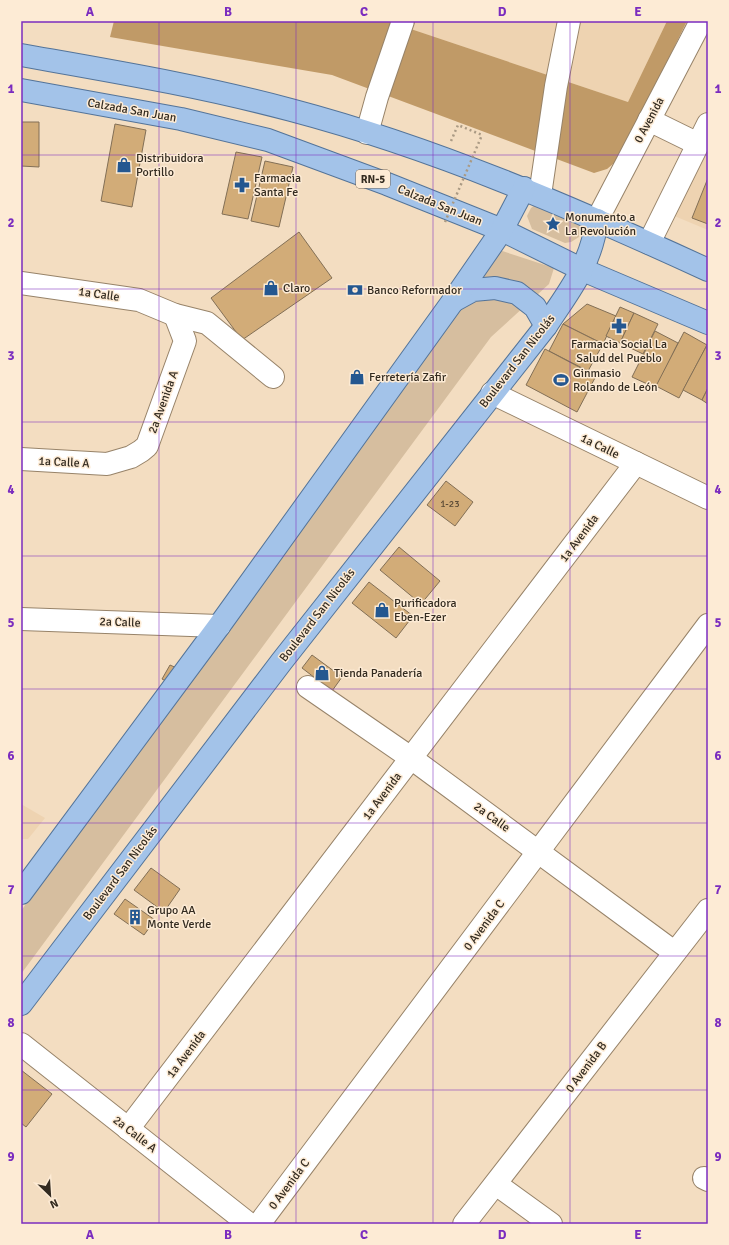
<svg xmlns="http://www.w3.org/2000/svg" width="729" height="1245" font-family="Signika,sans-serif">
<rect width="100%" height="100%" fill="#f3ddc1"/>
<g fill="#eed3b1">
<path d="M 387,21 L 667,21 L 628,102 Z"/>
<path d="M 708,138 L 708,230 L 672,215 Z"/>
<path d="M 21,804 L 45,818 L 28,839 L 21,839 Z"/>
</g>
<g fill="#d6be9f">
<path d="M 535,205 L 580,222 L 581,227 L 579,237 L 571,242 L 565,243 L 532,229 L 527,216 L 531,208 Z"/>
<path d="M 490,247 L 554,268 L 549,284 L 491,337 L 21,974 L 21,911 Z"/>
</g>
<path fill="#c09a67" d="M 114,21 L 387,21 L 628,102 L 667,21 L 687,21 L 619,159 L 607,169 L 594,173 L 332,75 L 110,37 Z"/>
<g fill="#d2ac78" stroke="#826f56">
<path d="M 21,122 L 39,122 L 39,167 L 21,166 Z"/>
<path d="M 115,124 L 146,130 L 132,207 L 101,201 Z"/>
<path d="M 236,152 L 262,157 L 248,219 L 222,214 Z"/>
<path d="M 265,161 L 293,167 L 279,227 L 251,221 Z"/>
<path d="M 708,178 L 708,224 L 692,218 Z"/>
<path d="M 299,232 L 332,278 L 242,340 L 211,298 Z"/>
<path d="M 587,304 L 616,316 L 603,344 L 563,324 Z"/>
<path d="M 620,307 L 634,313 L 620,343 L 606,336 Z"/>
<path d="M 634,313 L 658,324 L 643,354 L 620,343 Z"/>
<path d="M 563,324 L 603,344 L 588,371 L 549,351 Z"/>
<path d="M 655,331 L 678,343 L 656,388 L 632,377 Z"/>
<path d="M 684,332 L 707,345 L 679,398 L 656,386 Z"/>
<path d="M 707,345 L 708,388 L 702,400 L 683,390 Z"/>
<path d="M 545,349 L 596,376 L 577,412 L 526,385 Z"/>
<path d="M 708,388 L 708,404 L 702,400 Z"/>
<path d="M 446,481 L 473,502 L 455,526 L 427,505 Z"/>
<path d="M 399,547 L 440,581 L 421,604 L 380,570 Z"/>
<path d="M 369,582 L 413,616 L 396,638 L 352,603 Z"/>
<path d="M 312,655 L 342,677 L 332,691 L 302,668 Z"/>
<path d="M 170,665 L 179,669 L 170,683 L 162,679 Z"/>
<path d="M 151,868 L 180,889 L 164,912 L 134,890 Z"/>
<path d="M 125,899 L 155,920 L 144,935 L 114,914 Z"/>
<path d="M 21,1070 L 52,1094 L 26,1127 L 21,1123 Z"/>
</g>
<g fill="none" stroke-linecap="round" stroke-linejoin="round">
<g stroke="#978369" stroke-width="24">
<g id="minor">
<path d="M 649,120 L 698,144"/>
<path d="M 367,133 L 377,97 L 403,21"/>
<path d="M 540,195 L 556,86 L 569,21"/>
<path d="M 597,220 L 701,21"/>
<path d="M 649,243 L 708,124"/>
<path d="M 21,283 L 139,300 L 175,315 L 207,323 L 273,377"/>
<path d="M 492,393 L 708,498"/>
<path d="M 21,459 L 107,464 L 131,457 L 141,451 L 147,446 L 185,341 L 175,315"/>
<path d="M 21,619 L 219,626"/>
<path d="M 308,687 L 411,758 L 674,952"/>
<path d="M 21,1044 L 249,1224"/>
<path d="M 128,1129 L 636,463"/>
<path d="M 704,1178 L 708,1180"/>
<path d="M 496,1184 L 551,1224"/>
<path d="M 259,1224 L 708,625"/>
<path d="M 464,1224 L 708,910"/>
</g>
</g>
<g stroke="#547499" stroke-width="24">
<g id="major">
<path d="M 21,55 C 111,71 202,86 291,110 C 435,148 573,208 708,270"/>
<path d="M 21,90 L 181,119 L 268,140 L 387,184 L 502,230 L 583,270 L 708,323"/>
<path d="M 453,301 L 473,290 L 495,288 L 517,293 L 535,307 L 546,326"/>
<path d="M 21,893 L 219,626 L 453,301 L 502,230 L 524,188"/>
<path d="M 21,1004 L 282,661 L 546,326 C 570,289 591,265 597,220"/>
</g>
</g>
<path stroke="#aa9a84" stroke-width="2.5" stroke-dasharray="2 3" stroke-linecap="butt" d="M 451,141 L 458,125 L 482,135"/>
<use href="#minor" stroke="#fff" stroke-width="22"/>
<use href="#major" stroke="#a3c3e9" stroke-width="22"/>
<path stroke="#aa9a84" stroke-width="2.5" stroke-dasharray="2 3" stroke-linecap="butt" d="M 445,222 L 482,135"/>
</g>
<path fill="none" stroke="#7b2cbf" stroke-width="1" stroke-opacity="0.55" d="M 159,21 L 159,1224M 296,21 L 296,1224M 433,21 L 433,1224M 570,21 L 570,1224M 21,155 L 708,155M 21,289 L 708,289M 21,422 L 708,422M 21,556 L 708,556M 21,689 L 708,689M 21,823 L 708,823M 21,956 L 708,956M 21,1090 L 708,1090"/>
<defs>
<g id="shop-bare" transform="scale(1.2)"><path d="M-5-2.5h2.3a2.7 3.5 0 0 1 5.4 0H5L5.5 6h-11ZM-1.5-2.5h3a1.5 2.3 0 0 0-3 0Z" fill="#245790" stroke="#fdebd5" stroke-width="2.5" paint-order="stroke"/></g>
<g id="pharmacy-bare" transform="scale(1.2)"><path d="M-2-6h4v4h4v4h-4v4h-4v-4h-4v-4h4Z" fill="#245790" stroke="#fdebd5" stroke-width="2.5" paint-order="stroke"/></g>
<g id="sight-bare" transform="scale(1.2)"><path d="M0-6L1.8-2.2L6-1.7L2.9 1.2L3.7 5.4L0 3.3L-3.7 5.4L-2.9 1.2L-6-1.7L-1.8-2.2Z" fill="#245790" stroke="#fdebd5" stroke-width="2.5" paint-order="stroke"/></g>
<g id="bank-bare" transform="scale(1.2)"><path d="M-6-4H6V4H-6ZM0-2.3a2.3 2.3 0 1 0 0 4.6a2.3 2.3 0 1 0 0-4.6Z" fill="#245790" stroke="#fdebd5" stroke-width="2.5" paint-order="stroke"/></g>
<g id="stadium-bare" transform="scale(1.2)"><path d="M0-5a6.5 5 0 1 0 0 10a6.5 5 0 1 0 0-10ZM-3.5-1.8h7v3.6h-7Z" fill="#245790" stroke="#fdebd5" stroke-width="2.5" paint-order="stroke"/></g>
<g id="building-bare" transform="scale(1.2)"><path d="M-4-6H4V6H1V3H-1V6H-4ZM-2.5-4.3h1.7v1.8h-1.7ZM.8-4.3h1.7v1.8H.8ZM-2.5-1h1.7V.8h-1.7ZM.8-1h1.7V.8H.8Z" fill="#245790" stroke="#fdebd5" stroke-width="2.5" paint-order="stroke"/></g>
</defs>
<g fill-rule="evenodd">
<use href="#shop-bare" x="124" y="165"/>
<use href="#pharmacy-bare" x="242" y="185"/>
<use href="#sight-bare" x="553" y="224"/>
<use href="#shop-bare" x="271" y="288"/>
<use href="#bank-bare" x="355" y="290"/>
<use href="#pharmacy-bare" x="619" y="326"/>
<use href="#shop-bare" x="357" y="377"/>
<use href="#stadium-bare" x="561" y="380"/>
<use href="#shop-bare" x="382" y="610"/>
<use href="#shop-bare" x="322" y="673"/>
<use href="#building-bare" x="135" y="917"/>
</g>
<g text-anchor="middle" stroke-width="3" stroke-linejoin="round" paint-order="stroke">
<g font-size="10" fill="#5b4b36">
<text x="450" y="507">1-23</text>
</g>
<rect fill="#fdebd5" stroke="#706556" stroke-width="1" x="356" y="170" width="34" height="18" rx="3"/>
<g font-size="11" font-weight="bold" fill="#332b20">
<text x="373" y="183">RN-5</text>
</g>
<g font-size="12" fill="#332b20" stroke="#fdebd5">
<text transform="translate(132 110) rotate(10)" y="4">Calzada San Juan</text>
<text transform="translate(649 120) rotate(-62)" y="4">0 Avenida</text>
<text transform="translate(440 205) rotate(22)" y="4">Calzada San Juan</text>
<text transform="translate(99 294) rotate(8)" y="4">1a Calle</text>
<text transform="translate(517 361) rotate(-52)" y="4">Boulevard San Nicolás</text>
<text transform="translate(163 402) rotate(-70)" y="4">2a Avenida A</text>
<text transform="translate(600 446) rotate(26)" y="4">1a Calle</text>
<text transform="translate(64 462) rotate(3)" y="4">1a Calle A</text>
<text transform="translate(579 538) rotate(-53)" y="4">1a Avenida</text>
<text transform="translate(317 615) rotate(-52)" y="4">Boulevard San Nicolás</text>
<text transform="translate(120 622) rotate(2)" y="4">2a Calle</text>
<text transform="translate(382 796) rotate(-53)" y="4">1a Avenida</text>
<text transform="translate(492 817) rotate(36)" y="4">2a Calle</text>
<text transform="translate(120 873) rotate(-53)" y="4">Boulevard San Nicolás</text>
<text transform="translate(484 925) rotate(-53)" y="4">0 Avenida C</text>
<text transform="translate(186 1054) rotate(-53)" y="4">1a Avenida</text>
<text transform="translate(586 1067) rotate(-53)" y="4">0 Avenida B</text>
<text transform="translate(135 1134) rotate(38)" y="4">2a Calle A</text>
<text transform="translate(289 1184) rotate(-53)" y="4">0 Avenida C</text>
</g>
<g font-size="12" fill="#332b20" stroke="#fdebd5" text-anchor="start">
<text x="136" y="162">Distribuidora<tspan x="136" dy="14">Portillo</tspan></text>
<text x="254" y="182">Farmacia<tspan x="254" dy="14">Santa Fe</tspan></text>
<text x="565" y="221">Monumento a<tspan x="565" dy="14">La Revolución</tspan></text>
<text x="283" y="292">Claro</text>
<text x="367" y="294">Banco Reformador</text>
<text x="619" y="348" text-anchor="middle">Farmacia Social La<tspan x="619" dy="14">Salud del Pueblo</tspan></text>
<text x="573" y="377">Ginmasio<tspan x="573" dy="14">Rolando de León</tspan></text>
<text x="369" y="381">Ferretería Zafir</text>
<text x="394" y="607">Purificadora<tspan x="394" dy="14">Eben-Ezer</tspan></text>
<text x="334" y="677">Tienda Panadería</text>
<text x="147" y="914">Grupo AA<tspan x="147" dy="14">Monte Verde</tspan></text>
</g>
</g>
<rect width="729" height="1245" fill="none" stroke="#fdebd5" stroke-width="44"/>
<g transform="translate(50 1195) rotate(155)" stroke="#fdebd5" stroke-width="3" paint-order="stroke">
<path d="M0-3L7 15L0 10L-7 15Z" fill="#332b20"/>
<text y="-6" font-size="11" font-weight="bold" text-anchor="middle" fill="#332b20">N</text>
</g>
<rect x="22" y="22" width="685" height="1201" fill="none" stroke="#7b2cbf" stroke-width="1.5"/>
<g font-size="13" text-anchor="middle" font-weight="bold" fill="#7b2cbf">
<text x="90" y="16">A</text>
<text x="228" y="16">B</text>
<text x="364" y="16">C</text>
<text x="502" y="16">D</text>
<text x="638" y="16">E</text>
<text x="11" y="93">1</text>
<text x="718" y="93">1</text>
<text x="11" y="227">2</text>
<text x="718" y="227">2</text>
<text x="11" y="360">3</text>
<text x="718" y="360">3</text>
<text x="11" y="494">4</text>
<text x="718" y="494">4</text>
<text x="11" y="627">5</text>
<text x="718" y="627">5</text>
<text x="11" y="760">6</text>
<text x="718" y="760">6</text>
<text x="11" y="894">7</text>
<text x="718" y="894">7</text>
<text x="11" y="1027">8</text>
<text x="718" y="1027">8</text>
<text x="11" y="1161">9</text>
<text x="718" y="1161">9</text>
<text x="90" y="1239">A</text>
<text x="228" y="1239">B</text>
<text x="364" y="1239">C</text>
<text x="502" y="1239">D</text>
<text x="638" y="1239">E</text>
</g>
</svg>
